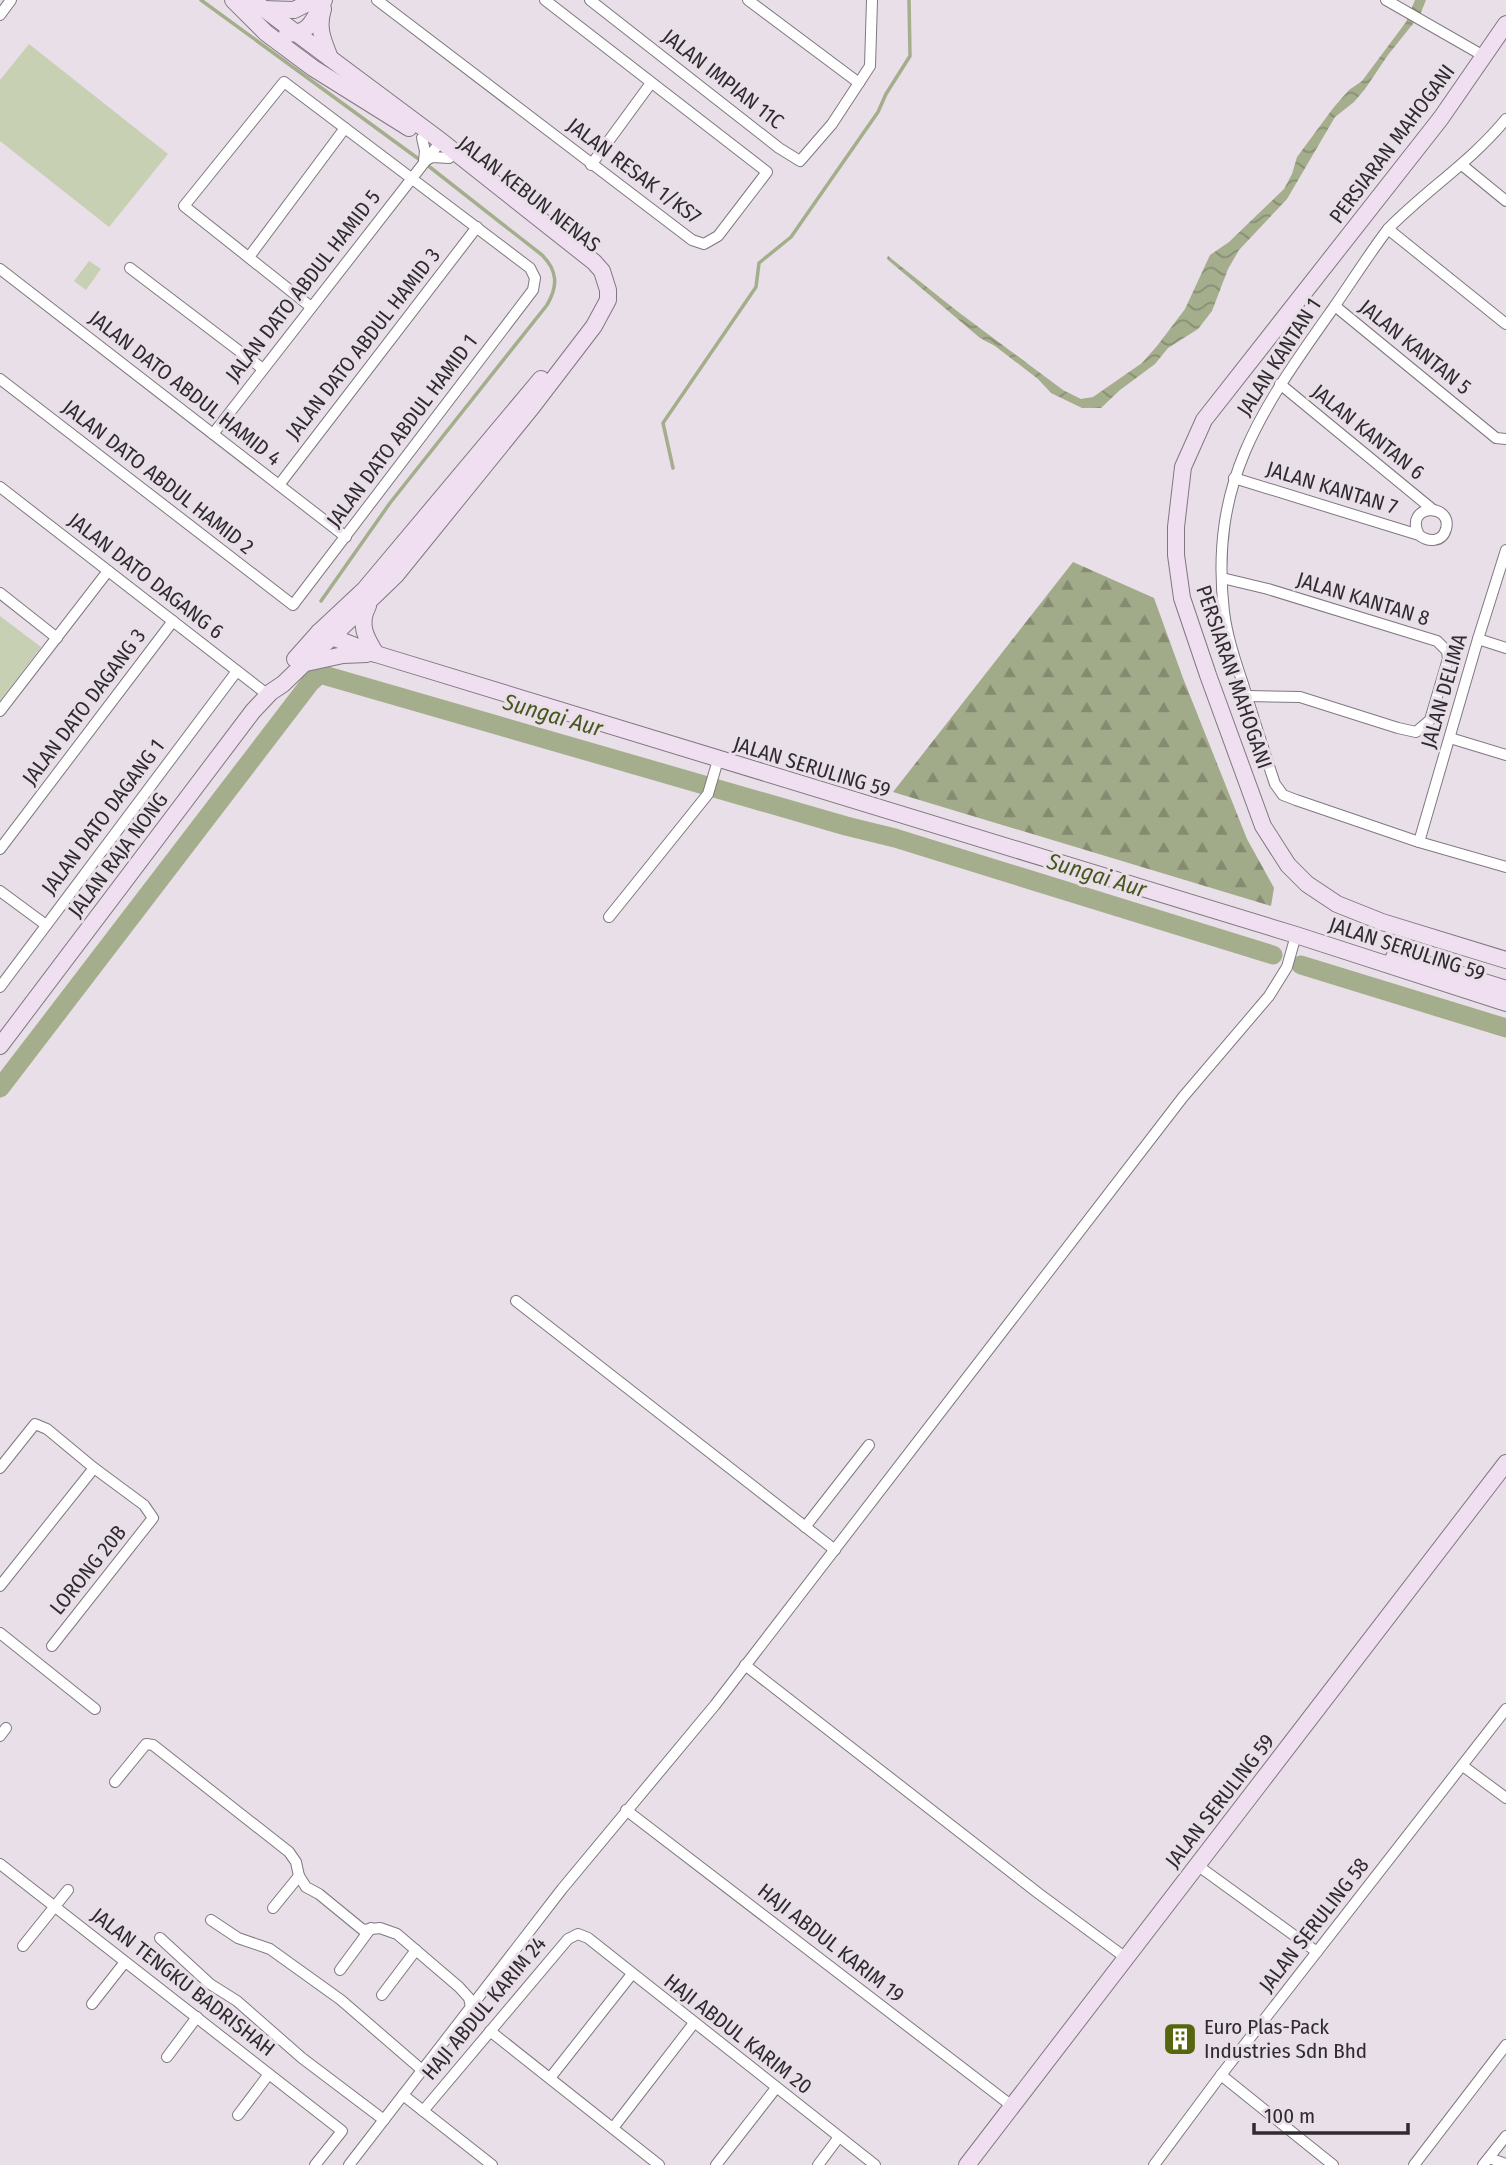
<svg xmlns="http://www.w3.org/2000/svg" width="1506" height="2165" font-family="'Fira Sans Condensed',sans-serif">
<defs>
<pattern id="forest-firs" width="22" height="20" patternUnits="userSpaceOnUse" patternTransform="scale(1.75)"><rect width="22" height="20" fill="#a2ab89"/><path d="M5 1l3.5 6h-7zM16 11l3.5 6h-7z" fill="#848b70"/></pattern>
<pattern id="water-waves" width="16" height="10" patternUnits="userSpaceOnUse" patternTransform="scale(1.75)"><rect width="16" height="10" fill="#a5ae8c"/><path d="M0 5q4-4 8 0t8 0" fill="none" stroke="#878e73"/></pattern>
</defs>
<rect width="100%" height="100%" fill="#e8dfe8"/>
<g fill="#c8d0b4">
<path d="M 29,44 L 168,154 L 109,227 L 0,141 L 0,80 Z"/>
<path d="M 89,261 L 101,269 L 86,290 L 74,281 Z"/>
<path d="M 0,616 L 41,647 L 0,702 Z"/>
</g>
<path fill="url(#forest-firs)" d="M 1073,562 L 1154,598 L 1183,678 L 1247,839 L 1274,888 L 1271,906 L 893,792 Z"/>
<path fill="url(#water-waves)" d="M 1415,0 L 1426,0 L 1420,15 L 1388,55 L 1365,89 L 1354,102 L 1335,117 L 1287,199 L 1239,250 L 1228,269 L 1212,311 L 1198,329 L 1168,348 L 1155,364 L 1120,390 L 1101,408 L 1082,408 L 1051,393 L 1038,379 L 995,346 L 980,338 L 887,259 L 888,256 L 957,311 L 1063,390 L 1081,399 L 1093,397 L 1142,363 L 1157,346 L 1185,309 L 1210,255 L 1229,242 L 1284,189 L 1292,174 L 1297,157 L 1334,107 L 1349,90 L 1362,81 L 1406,22 Z"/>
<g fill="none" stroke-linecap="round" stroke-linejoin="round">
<g stroke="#a5ae8c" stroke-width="3.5">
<path d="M 201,0 L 431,168 L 542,255 C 558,271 558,286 547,305 L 390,503 L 321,601"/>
<path d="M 673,468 L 663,423 L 756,287 L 759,263 L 791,237 L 878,112 L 886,94 L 910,56 L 909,0"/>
</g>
<g stroke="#a5ae8c" stroke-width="19">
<path d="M 1301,965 L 1506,1028"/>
<path d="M 0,1088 L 310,683 L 320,674 L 846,826 L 895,838 L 1273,955"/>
</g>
<g stroke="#807880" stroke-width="12">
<g id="street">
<path d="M 377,0 L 692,240 L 704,244 L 718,236 L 767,172 L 545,0"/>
<path d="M 590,0 L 779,148 L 800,161 L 832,124 L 870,66 L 872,0"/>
<path d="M 748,0 L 859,83"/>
<path d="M 1386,0 L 1482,55"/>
<path d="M 0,15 L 11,0"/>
<path d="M 1506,119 C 1472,161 1426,190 1388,229 C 1369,254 1352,281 1334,307 C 1262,409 1209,480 1224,612 C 1227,636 1235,660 1243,684 C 1253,717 1264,751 1275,784 L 1283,795 L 1296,800 L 1419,842 L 1506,867"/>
<path d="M 422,138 L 425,151 L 424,161"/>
<path d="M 425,161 L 432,157 L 449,158"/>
<path d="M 591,165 L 651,83"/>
<path d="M 1462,165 L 1506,201"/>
<path d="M 1388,229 L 1506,324"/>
<path d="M 249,257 L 345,128"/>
<path d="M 130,268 L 263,369"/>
<path d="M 0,269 L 346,537"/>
<path d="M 1335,306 L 1496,438 L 1506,439"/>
<path d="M 0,379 L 293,605 L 533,290 L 535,278 L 530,268 L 284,82 L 184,206 L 311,307"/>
<path d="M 1280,384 L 1432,509"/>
<path d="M 213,434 L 441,141"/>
<path d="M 1234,478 L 1419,535 C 1428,542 1442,543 1446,529 C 1453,502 1403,504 1419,535"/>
<path d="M 279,485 L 477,227"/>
<path d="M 0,487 L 268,695"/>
<path d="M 1222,578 L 1268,589 L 1437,641 L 1447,651 L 1448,659 L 1430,720 L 1416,732 L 1398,728 L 1300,697 L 1247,696"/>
<path d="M 0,593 L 57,638"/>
<path d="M 1478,639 L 1506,648"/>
<path d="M 0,711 L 108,571"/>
<path d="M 1450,738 L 1506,755"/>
<path d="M 1419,842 L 1478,639 L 1506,550"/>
<path d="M 0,849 L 173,621"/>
<path d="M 0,891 L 46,925"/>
<path d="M 609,917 L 708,794 L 718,760"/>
<path d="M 0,987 L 237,671"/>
<path d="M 516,1301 L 835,1550"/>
<path d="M 0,1468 L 35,1424 L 47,1429 L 94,1468 L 144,1505 L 153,1518 L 52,1646"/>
<path d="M 805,1527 L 869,1445"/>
<path d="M 0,1586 L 94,1468"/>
<path d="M 0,1633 L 95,1709"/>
<path d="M 745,1665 L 1038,1893 L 1126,1958"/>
<path d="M 0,1736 L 6,1728"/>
<path d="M 1463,1766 L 1506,1798"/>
<path d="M 115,1782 L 146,1744 L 153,1745 L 289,1852 L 296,1862 L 299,1876 L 306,1887 L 319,1894 L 363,1930 L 380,1928 L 397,1934 L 459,1987 L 469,1998 L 471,2007"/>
<path d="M 626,1810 L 1012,2106"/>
<path d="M 0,1864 L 342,2131 L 315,2165"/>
<path d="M 1197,1865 L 1317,1952"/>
<path d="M 273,1908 L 299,1876"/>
<path d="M 211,1920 L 238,1938 L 270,1949 L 341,2000 L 422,2070"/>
<path d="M 160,1938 L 210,1984 L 237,2001 L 302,2058 L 384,2120"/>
<path d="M 23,1946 L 68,1890"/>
<path d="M 340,1970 L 371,1928"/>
<path d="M 382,1995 L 416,1950"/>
<path d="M 92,2004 L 125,1962"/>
<path d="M 490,2031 L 659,2165"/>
<path d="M 167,2057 L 197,2017"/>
<path d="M 1221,2075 L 1333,2165"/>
<path d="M 550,2078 L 632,1974"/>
<path d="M 403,2095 L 492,2165"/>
<path d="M 423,2111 L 568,1939 L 578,1934 L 588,1938 L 875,2165"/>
<path d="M 238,2115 L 269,2074"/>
<path d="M 613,2128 L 694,2023"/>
<path d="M 1489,2158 L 1506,2164"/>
<path d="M 349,2165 L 562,1889 L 715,1705 L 1183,1097 L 1269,996 L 1287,967 L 1296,935"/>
<path d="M 716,2165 L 776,2088"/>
<path d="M 818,2165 L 839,2137"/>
<path d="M 1154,2165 L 1221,2075 L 1506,1709"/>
<path d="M 1414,2165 L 1506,2045"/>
<path d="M 1483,2165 L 1506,2136"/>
</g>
</g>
<g stroke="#807880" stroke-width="18">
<g id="secondary">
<path d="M 233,0 L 266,33 L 313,68 L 409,128"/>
<path d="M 263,9 L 294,10 L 314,0"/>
<path d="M 323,9 C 317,28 323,40 330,58"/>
<path d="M 1506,24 L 1441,118 L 1204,420 L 1183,467 L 1176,527 L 1176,555 L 1182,598 L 1208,675 L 1263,826 L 1288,865 L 1307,884 L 1337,904 L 1382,922 L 1506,960"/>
<path d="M 287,34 C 311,34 314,18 324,0"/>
<path d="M 368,606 C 358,624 366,638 376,654"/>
<path d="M 319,632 L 376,654 L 1296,935 L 1506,1003"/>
<path d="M 295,659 L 319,632 L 365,589 L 541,379"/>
<path d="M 306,663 L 343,655 L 367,654"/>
<path d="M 1394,957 L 1433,966 L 1506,989"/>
<path d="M 0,1046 L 253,711 L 271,692 L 283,684 L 396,575 L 532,407 L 594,326 L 608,300 L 608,290 L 602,271 L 594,262 L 441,141 L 252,0"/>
<path d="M 967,2165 L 1506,1463"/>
</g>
</g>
<use href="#street" stroke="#fff" stroke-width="10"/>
<use href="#secondary" stroke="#f0dff0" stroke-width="16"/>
</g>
<defs>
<g id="building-square" transform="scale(1.75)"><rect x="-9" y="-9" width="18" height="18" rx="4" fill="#56660d" stroke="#e8dfe8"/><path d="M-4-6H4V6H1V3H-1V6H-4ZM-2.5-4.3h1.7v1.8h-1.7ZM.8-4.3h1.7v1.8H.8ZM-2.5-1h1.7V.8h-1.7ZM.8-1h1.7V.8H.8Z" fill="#fff"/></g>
</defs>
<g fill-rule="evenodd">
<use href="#building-square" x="1180" y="2039"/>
</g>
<g text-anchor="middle" stroke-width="6" stroke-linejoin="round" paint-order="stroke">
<g font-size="21" fill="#2f2b2f" stroke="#e8dfe8">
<text transform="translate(723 79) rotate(38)" y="7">JALAN IMPIAN 11C</text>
<text transform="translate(1392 144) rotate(-53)" y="7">PERSIARAN MAHOGANI</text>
<text transform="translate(634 171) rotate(37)" y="7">JALAN RESAK 1/KS7</text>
<text transform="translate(529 194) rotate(38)" y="7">JALAN KEBUN NENAS</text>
<text transform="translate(303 286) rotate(-52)" y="7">JALAN DATO ABDUL HAMID 5</text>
<text transform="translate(363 344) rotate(-52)" y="7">JALAN DATO ABDUL HAMID 3</text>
<text transform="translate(1415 347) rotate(39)" y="7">JALAN KANTAN 5</text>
<text transform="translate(1279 357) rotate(-57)" y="7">JALAN KANTAN 1</text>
<text transform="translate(185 388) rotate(38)" y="7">JALAN DATO ABDUL HAMID 4</text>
<text transform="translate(402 431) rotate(-53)" y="7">JALAN DATO ABDUL HAMID 1</text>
<text transform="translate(1368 432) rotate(39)" y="7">JALAN KANTAN 6</text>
<text transform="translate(158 477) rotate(38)" y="7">JALAN DATO ABDUL HAMID 2</text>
<text transform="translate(1332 488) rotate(17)" y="7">JALAN KANTAN 7</text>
<text transform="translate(146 576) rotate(38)" y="7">JALAN DATO DAGANG 6</text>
<text transform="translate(1363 599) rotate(17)" y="7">JALAN KANTAN 8</text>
<text transform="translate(1234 677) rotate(71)" y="7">PERSIARAN MAHOGANI</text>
<text transform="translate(1444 691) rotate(-74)" y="7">JALAN DELIMA</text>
<text transform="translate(84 707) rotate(-53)" y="7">JALAN DATO DAGANG 3</text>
<text transform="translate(812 767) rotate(17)" y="7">JALAN SERULING 59</text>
<text transform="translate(103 817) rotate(-53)" y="7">JALAN DATO DAGANG 1</text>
<text transform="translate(118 855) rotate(-53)" y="7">JALAN RAJA NONG</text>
<text transform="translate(1407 949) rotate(18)" y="7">JALAN SERULING 59</text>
<text transform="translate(88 1570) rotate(-51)" y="7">LORONG 20B</text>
<text transform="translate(1220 1801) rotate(-52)" y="7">JALAN SERULING 59</text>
<text transform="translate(1314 1925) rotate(-52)" y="7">JALAN SERULING 58</text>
<text transform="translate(831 1943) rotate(38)" y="7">HAJI ABDUL KARIM 19</text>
<text transform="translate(183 1982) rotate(38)" y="7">JALAN TENGKU BADRISHAH</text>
<text transform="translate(484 2008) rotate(-50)" y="7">HAJI ABDUL KARIM 24</text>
<text transform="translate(738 2034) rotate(38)" y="7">HAJI ABDUL KARIM 20</text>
</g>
<g font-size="21" fill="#2f2b2f" stroke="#e8dfe8" text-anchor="start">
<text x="1204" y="2034">Euro Plas-Pack<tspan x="1204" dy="24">Industries Sdn Bhd</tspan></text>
</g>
<g font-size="23" font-style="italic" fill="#4a561f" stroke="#e8dfe8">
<text transform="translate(553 715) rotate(16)" y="8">Sungai Aur</text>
<text transform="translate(1097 875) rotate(17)" y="8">Sungai Aur</text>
</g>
</g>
<path d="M1254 2123v10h154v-10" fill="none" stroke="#2f2b2f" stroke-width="3.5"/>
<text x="1264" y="2123" font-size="21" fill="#2f2b2f" stroke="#e8dfe8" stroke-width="5" paint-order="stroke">100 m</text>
</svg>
